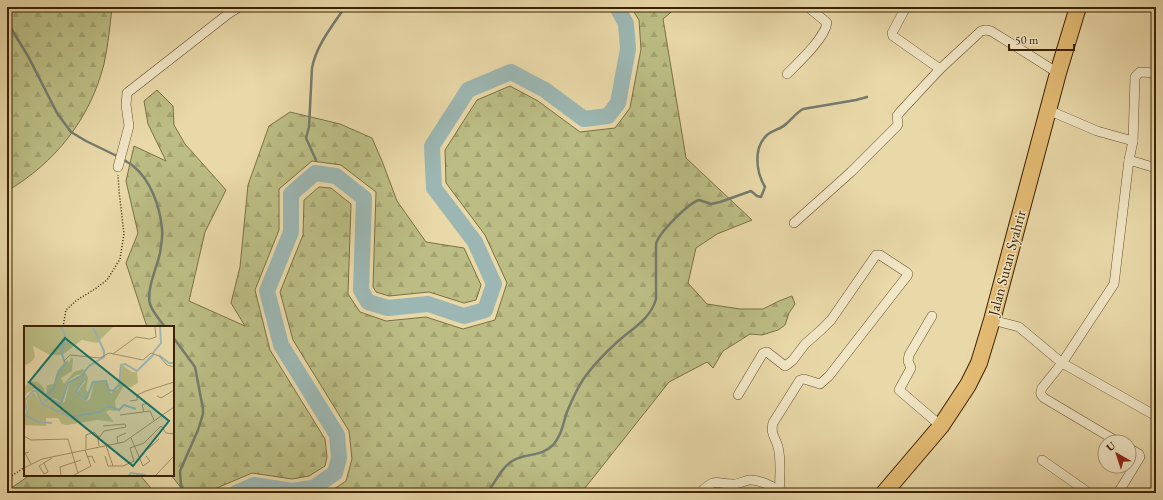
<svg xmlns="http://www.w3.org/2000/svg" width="1163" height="500" font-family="'EB Garamond',serif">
<defs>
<pattern id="forest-firs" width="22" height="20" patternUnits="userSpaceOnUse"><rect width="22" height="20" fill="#bbbd84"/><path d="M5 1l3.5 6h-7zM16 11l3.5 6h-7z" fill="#a2a270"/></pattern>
</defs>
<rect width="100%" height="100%" fill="#e9d8a8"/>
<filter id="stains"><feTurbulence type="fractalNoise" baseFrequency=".005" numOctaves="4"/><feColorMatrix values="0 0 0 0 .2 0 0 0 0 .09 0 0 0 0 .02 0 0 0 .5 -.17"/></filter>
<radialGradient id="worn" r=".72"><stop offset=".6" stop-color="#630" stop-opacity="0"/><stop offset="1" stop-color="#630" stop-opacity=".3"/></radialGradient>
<g fill="url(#forest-firs)" stroke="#7b7044">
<path d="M 7,7 L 112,7 C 110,26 108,46 104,64 C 90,119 55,163 7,191 Z"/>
<path d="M 631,7 L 677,7 L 663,19 L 686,158 L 752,220 L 717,234 L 696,248 L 688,283 L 707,304 L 740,309 L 763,309 L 779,301 L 792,296 L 795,304 L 789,313 L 785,325 L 778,330 L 762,335 L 750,334 L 723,351 L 713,368 L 707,362 L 669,382 L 581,493 L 328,493 L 346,481 L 352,459 L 349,431 L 293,340 L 280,292 L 303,235 L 304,200 L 319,187 L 331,188 L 351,204 L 348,294 L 360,312 L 386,321 L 426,317 L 463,329 L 495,320 L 507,283 L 485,235 L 446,183 L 445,150 L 477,100 L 510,86 L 538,101 L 580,132 L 615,128 L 630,108 L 641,49 L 639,20 Z"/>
<path d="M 157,90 L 173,106 L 174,125 L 185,144 L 226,190 L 205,232 L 189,301 L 245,326 L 231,303 L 240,267 L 248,185 L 269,126 L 290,112 L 340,124 L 372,138 L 382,161 L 397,201 L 426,242 L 464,248 L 481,285 L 476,300 L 464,303 L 429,292 L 389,296 L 376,292 L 373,287 L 376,192 L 341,165 L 312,161 L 279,189 L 279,230 L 255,290 L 270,350 L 325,439 L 327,457 L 325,466 L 309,476 L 292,479 L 252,473 L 212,490 L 211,493 L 185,493 L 171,475 L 173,475 L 173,398 L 174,376 L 173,373 L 173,327 L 147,327 L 126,263 L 138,233 L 126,181 L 134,146 L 166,161 L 148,124 L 144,101 Z"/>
<path d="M 30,475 L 140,475 L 155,493 L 7,493 L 7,491 Z"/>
</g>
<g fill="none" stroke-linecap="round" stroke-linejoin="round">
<g stroke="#757b6d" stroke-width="2.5">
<path d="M 7,22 L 28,56 L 57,113 L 71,132 L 86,141 L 119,157"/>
<path d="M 123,159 C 126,162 130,163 133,166 C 151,180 160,207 162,229 C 163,236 161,246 160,253 C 157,267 146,290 150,304 C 153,313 160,320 165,327"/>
<path d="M 316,160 L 306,138 L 309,127 L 312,68 C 316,46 332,26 345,7"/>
<path d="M 173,337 L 195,367 L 203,409 L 203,414 L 198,430 L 180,471 L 181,486 L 185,493"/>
<path d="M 487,493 C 495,483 502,466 514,460 C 527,453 541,457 553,445 C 562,435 563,423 567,412 C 572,400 579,384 587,374 C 595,364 604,354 614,345 C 629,330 650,321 656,299 L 656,244 C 659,232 689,203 699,200 L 711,204 L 720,202 L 751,191 L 757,196 L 761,197 L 765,187 C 756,172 753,148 767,135 C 773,130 781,129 786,124 C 792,119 796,113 803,109 L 856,100 L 867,97"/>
</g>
<path stroke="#9cb7b3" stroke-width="16" d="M 236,493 L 254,485 L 292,491 L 313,488 L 335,473 L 339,458 L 337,435 L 281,345 L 267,291 L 291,232 L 291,194 L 315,173 L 336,176 L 364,198 L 361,290 L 368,302 L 388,308 L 428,304 L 464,316 L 485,310 L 494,284 L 475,242 L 434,188 L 432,146 L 468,90 L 511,72 L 545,90 L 584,119 L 608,116 L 618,103 L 628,49 L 626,24 L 617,7"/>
<g stroke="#66502c" stroke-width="10">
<g id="street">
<path d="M 906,7 L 892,33 L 893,36 L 940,69"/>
<path d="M 787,74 C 799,62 824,39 827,23 L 825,21 L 808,7"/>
<path d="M 1048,110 L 1097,131 L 1133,141"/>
<path d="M 1129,160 L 1156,168"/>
<path d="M 118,167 L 129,126 L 126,105 L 127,93 L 228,14 L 239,7"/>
<path d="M 794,223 L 851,172 L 897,126 L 898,124 L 897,116 L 900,112 L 940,69 L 981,31 L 986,30 L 991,31 L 1058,73"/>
<path d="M 932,316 L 909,355 L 908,361 L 911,368 L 899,390 L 941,426"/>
<path d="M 992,320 L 1019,327 L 1062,363 L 1156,416"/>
<path d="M 738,395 L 763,353 L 767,352 L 785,366 L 788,364 L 793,360 L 805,344 L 821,330 L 831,320 L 876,255 L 880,255 L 906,272 L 908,274 L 907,276 L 829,376 L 820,384 L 804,379 L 800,380 L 773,423 C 770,434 776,438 778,447 C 781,458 780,482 779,493"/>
<path d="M 1118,442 L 1044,398 C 1040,394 1040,393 1042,388 L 1062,363 L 1114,284 L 1115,276 L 1129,160 L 1133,141 L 1135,77 L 1140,72 L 1156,73"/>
<path d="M 1042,460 L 1089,493"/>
<path d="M 700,493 C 716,477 714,484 734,484 C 739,484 744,481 749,480 C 759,479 771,486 779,490"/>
<path d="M 992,493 L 993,493"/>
<path d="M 1118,493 L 1140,457 L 1139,454 L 1129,448"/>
</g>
</g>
<g stroke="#3b2203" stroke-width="18">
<path id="highway" d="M 884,493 L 941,426 L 968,385 L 979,363 L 992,320 L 1058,73 L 1078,7"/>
</g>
<g stroke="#3b2203" stroke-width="1.5" stroke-dasharray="1 2" stroke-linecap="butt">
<path d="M 63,327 L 66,310 L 77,300 L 95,289 L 107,280 L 120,259 L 124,234 L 119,191 L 118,175"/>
<path d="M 7,479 L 25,467"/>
</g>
<use href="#street" stroke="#f1e6c6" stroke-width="9"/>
<use href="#highway" stroke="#e4bc74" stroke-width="16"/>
</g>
<g text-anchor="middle" stroke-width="3" stroke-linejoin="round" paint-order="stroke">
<g font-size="15" fill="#3b2203" stroke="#f1e6c6">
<text transform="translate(1007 263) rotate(-75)" y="5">Jalan Sutan Syahrir</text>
</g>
</g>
<g transform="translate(24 326)">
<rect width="150" height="150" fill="#e9d8a8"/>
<path d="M 0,1 L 89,1 L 73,17 L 58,14 L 38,29 L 26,29 L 9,20 L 11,31 L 6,37 L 0,39 ZM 47,31 L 49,33 L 48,45 L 37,52 L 40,58 L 50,46 L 59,43 L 64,51 L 62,64 L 65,67 L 64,72 L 61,72 L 54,65 L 61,56 L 57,48 L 53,49 L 43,56 L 37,76 L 30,72 L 22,72 L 23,59 L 30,58 L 34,44 L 43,34 L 45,37 ZM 98,39 L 108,46 L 113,46 L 114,57 L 107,61 L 99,61 L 91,75 L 92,85 L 85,84 L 82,86 L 90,96 L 73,94 L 43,99 L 38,98 L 34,92 L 22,92 L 22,100 L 0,99 L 0,92 L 4,87 L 3,74 L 10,66 L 18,79 L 25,74 L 37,79 L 41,75 L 45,58 L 56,51 L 58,55 L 51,65 L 62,76 L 66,73 L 70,57 L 81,56 L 87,67 L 95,62 ZM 3,55 L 14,56 L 20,62 L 22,75 L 17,76 L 11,63 L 3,67 L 0,73 L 0,60 L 3,59 Z" fill="#bbbd84"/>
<path fill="none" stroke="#9cb7b3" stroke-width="2" d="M 129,27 L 137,17 L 136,1M 135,29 L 145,37 L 150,37M 58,49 L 65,40 L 80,31 L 80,25 L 69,1M 23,76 L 22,68 L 30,63 L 33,49 L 41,38 L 38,28 L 41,8 L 37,1M 18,78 L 46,91 L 76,86 L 84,80 L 95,84 L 100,79 L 112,83M 2,90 L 15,96 L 28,97M 0,91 L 3,87 L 1,74 L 9,65 L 12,65 L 18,78 L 25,72 L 37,78 L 44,57 L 57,50 L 59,55 L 52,65 L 62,74 L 69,56 L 82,55 L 85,64 L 89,65 L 95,59 L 97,39 L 101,38 L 113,45 L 130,28M 105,149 L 107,147 L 122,149"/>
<path fill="none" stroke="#a38f66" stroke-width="1" d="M 89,28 L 112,11 L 126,13 L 132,11 L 131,1M 40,35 L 46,29 L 76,32 L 85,27 L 119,34 L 127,27 L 135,30 L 143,39 L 150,41M 133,70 L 137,72 L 150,64M 106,75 L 113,74 L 113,69 L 122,65 L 150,56M 120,86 L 118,79 L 123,77M 96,89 L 126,85 L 130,94M 0,110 L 7,114 L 44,113 L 54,147M 107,112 L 119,140 L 126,135 L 122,130M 94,117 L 93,111 L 102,107M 75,120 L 74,113 L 80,105 L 102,101 L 101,98 L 79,100M 82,120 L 89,140M 62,123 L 62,109 L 70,106 L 75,111M 124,123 L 135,113M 5,126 L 1,127 L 7,138M 81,130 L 84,140 L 99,140 L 110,135 L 106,122 L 120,117 L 137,100 L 142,107 L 150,108M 63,131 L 68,130 L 71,137M 20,137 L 24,146 L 20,148 L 15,140 L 28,132M 0,142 L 18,133 L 100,116 L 150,81M 37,149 L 36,141 L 57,134M 50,149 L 67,140 L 61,124M 132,149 L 150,130"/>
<path fill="#0f766e" fill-opacity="0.15" stroke="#0f766e" stroke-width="2" d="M 41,12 L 145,95 L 109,140 L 5,56 Z"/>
<rect width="150" height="150" fill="none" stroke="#3b2203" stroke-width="2"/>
</g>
<rect width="1163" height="500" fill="none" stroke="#e9d8a8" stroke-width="24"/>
<rect x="8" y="8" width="1147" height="484" fill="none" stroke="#3b2203" stroke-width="2"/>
<rect x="12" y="12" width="1139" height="476" fill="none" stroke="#3b2203"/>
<g transform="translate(1117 454) rotate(321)"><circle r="19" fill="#f1e6c6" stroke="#a89878"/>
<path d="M0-3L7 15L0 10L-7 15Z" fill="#8f2418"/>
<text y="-6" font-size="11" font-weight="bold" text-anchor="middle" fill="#3b2203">U</text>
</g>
<path d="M1009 44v6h65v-6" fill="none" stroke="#3b2203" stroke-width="2"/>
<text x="1015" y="44" font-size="12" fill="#3b2203" stroke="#f1e6c6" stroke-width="3" paint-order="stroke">50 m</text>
<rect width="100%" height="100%" filter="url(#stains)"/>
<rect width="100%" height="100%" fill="url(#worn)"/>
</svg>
